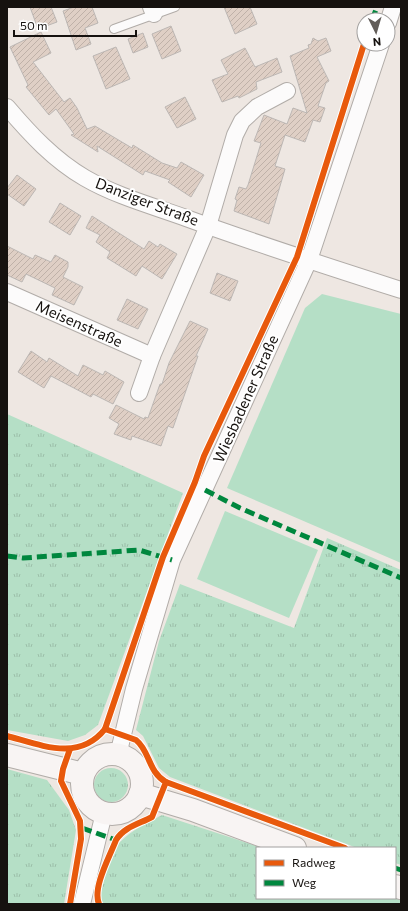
<svg xmlns="http://www.w3.org/2000/svg" width="408" height="911" font-family="Commissioner,sans-serif">
<defs>
<pattern id="grass-tufts" width="24" height="20" patternUnits="userSpaceOnUse"><rect width="24" height="20" fill="#b5dfc6"/><path d="M3 7l-1-3M5 7V3M7 7l1-3M15 17l-1-3M17 17v-4M19 17l1-3" fill="none" stroke="#9bbea9"/></pattern>
<pattern id="building-hatch" width="6" height="6" patternUnits="userSpaceOnUse"><rect width="6" height="6" fill="#dfcfc5"/><path d="M-1 1l2-2M0 6l6-6M5 7l2-2" fill="none" stroke="#bfb1a8"/></pattern>
</defs>
<rect width="100%" height="100%" fill="#eee7e2"/>
<g fill="url(#grass-tufts)">
<path d="M 7,414 L 183,493 L 98,725 L 85,735 L 68,741 L 7,730 Z"/>
<path d="M 327,538 L 401,570 L 401,865 L 395,863 L 395,848 L 357,848 L 170,777 L 159,768 L 143,736 L 136,730 L 159,641 L 180,584 L 294,628 Z"/>
<circle cx="111" cy="785" r="17"/>
<path d="M 7,769 L 47,780 L 69,810 L 76,830 L 64,904 L 7,904 Z"/>
<path d="M 162,815 L 263,848 L 257,848 L 257,898 L 395,898 L 395,892 L 401,894 L 401,904 L 104,904 L 100,898 C 102,886 112,850 120,842 C 132,830 147,823 162,815 Z"/>
</g>
<g fill="#b5dfc6">
<path d="M 322,294 L 401,314 L 401,563 L 227,488 L 305,308 Z"/>
<path d="M 225,511 L 318,550 L 289,618 L 197,579 Z"/>
</g>
<g fill="url(#building-hatch)" stroke="#bcb7b4">
<path d="M 30,7 L 51,7 L 57,22 L 38,29 Z"/>
<path d="M 74,7 L 92,7 L 98,23 L 85,28 L 91,44 L 76,50 L 63,11 Z"/>
<path d="M 224,7 L 250,7 L 257,24 L 235,34 Z"/>
<path d="M 171,26 L 181,51 L 162,59 L 152,34 Z"/>
<path d="M 41,32 L 51,53 L 33,62 L 64,102 L 70,98 L 77,108 L 87,129 L 95,126 L 132,148 L 133,145 L 162,163 L 177,168 L 181,162 L 204,175 L 191,197 L 168,182 L 170,180 L 145,171 L 143,175 L 97,146 L 98,152 L 71,135 L 74,134 L 56,109 L 49,115 L 26,87 L 28,85 L 10,47 Z"/>
<path d="M 143,33 L 148,47 L 133,53 L 128,39 Z"/>
<path d="M 313,38 L 318,41 L 326,38 L 331,51 L 317,57 L 329,81 L 326,83 L 318,106 L 325,108 L 320,122 L 313,120 L 305,142 L 285,135 L 275,166 L 285,169 L 269,224 L 234,211 L 237,200 L 235,199 L 239,187 L 246,189 L 248,185 L 261,143 L 254,141 L 264,115 L 287,124 L 293,108 L 307,113 L 290,56 L 309,48 L 308,45 L 311,44 Z"/>
<path d="M 116,47 L 130,79 L 106,89 L 93,56 Z"/>
<path d="M 245,48 L 255,67 L 277,58 L 282,72 L 256,82 L 257,89 L 239,98 L 238,96 L 222,102 L 212,80 L 228,74 L 221,60 Z"/>
<path d="M 185,97 L 196,119 L 177,128 L 165,107 Z"/>
<path d="M 17,175 L 36,189 L 24,206 L 7,194 L 7,188 Z"/>
<path d="M 60,203 L 81,216 L 70,235 L 49,222 Z"/>
<path d="M 92,216 L 144,249 L 149,241 L 158,247 L 160,244 L 177,254 L 162,279 L 142,266 L 136,276 L 107,258 L 110,252 L 96,242 L 100,235 L 86,228 Z"/>
<path d="M 7,246 L 33,259 L 35,255 L 51,262 L 55,255 L 68,262 L 68,267 L 63,277 L 83,287 L 74,305 L 52,295 L 55,288 L 26,274 L 22,282 L 7,275 Z"/>
<path d="M 217,273 L 238,281 L 230,301 L 210,293 Z"/>
<path d="M 127,299 L 148,309 L 138,329 L 117,320 Z"/>
<path d="M 190,321 L 208,329 L 196,356 L 198,356 L 173,428 L 168,426 L 161,446 L 132,436 L 131,440 L 114,434 L 119,424 L 109,418 L 116,405 L 144,419 L 145,417 L 148,418 L 160,384 L 162,384 L 169,363 Z"/>
<path d="M 31,351 L 47,362 L 49,358 L 78,376 L 83,365 L 103,375 L 105,371 L 124,382 L 113,404 L 93,394 L 91,397 L 51,376 L 44,388 L 18,372 Z"/>
</g>
<g fill="none" stroke-linecap="round" stroke-linejoin="round">
<g stroke="#b1aca8" stroke-width="10">
<path id="service" d="M 114,29 L 175,7"/>
</g>
<g stroke="#b1aca8" stroke-width="18">
<g id="minor">
<path d="M 151,7 L 154,14"/>
<path d="M 388,23 L 393,7"/>
<path d="M 7,107 C 30,134 54,160 85,178 C 116,196 153,206 186,218 C 257,244 329,267 401,290"/>
<path d="M 7,292 L 152,356"/>
<path d="M 139,393 L 152,356 L 208,226 L 235,135 L 242,121 L 257,107 L 287,91"/>
<path d="M 118,755 L 134,689 L 172,560 L 309,260 L 381,44"/>
<path d="M 82,904 L 104,813"/>
</g>
</g>
<g stroke="#b1aca8" stroke-width="24">
<g id="secondary">
<circle cx="112" cy="784" r="30"/>
<path d="M 7,755 L 83,774"/>
<path d="M 140,794 L 193,810 L 295,848"/>
<path d="M 395,886 L 401,888"/>
</g>
</g>
<use href="#service" stroke="#fcfbfb" stroke-width="8"/>
<use href="#minor" stroke="#fcfbfb" stroke-width="16"/>
<use href="#secondary" stroke="#f8f4f3" stroke-width="22"/>
<g stroke="#00873e" stroke-width="5" stroke-dasharray="10 5" stroke-linecap="butt">
<path d="M 372,20 L 377,7"/>
<path d="M 205,490 L 240,508 L 401,578"/>
<path d="M 7,556 L 23,558 L 139,550 L 172,560"/>
<path d="M 82,828 L 116,840"/>
<path d="M 395,868 L 401,870"/>
</g>
<g stroke="#fff" stroke-width="8">
<g id="cycleway">
<path d="M 7,736 C 41,745 79,762 105,729 L 163,557 L 195,482 L 204,456 L 297,257 L 364,44"/>
<path d="M 166,782 L 345,848"/>
<path d="M 70,904 L 81,839 L 80,821 L 61,781 L 63,769 L 70,749"/>
<path d="M 99,904 C 92,888 110,856 116,840 C 124,827 139,824 152,817 L 166,782 C 148,772 150,751 136,740 L 105,729"/>
</g>
</g>
<use href="#cycleway" stroke="#e8590c" stroke-width="6"/>
</g>
<g text-anchor="middle" stroke-width="4" stroke-linejoin="round" paint-order="stroke">
<g font-size="15" fill="#16120f" stroke="#fff">
<text transform="translate(147 202) rotate(21)" y="5">Danziger Straße</text>
<text transform="translate(79 324) rotate(24)" y="5">Meisenstraße</text>
<text transform="translate(246 399) rotate(-66)" y="5">Wiesbadener Straße</text>
</g>
</g>
<rect width="408" height="911" fill="none" stroke="#16120f" stroke-width="16"/>
<rect x="256" y="847" width="140" height="52" fill="#ffffff" stroke="#a2a09f"/>
<rect x="264" y="860" width="20" height="6" fill="#e8590c" stroke="#a2a09f"/>
<text x="292" y="867" font-size="12" fill="#16120f">Radweg</text>
<rect x="264" y="880" width="20" height="6" fill="#00873e" stroke="#a2a09f"/>
<text x="292" y="887" font-size="12" fill="#16120f">Weg</text>
<g transform="translate(376 32) rotate(175)"><circle r="19" fill="#ffffff" stroke="#a2a09f"/>
<path d="M0-3L7 15L0 10L-7 15Z" fill="#625d59"/>
<text y="-6" font-size="11" font-weight="bold" text-anchor="middle" fill="#16120f">N</text>
</g>
<path d="M14 30v6h122v-6" fill="none" stroke="#16120f" stroke-width="2"/>
<text x="20" y="30" font-size="12" fill="#16120f" stroke="#ffffff" stroke-width="3" paint-order="stroke">50 m</text>
</svg>
